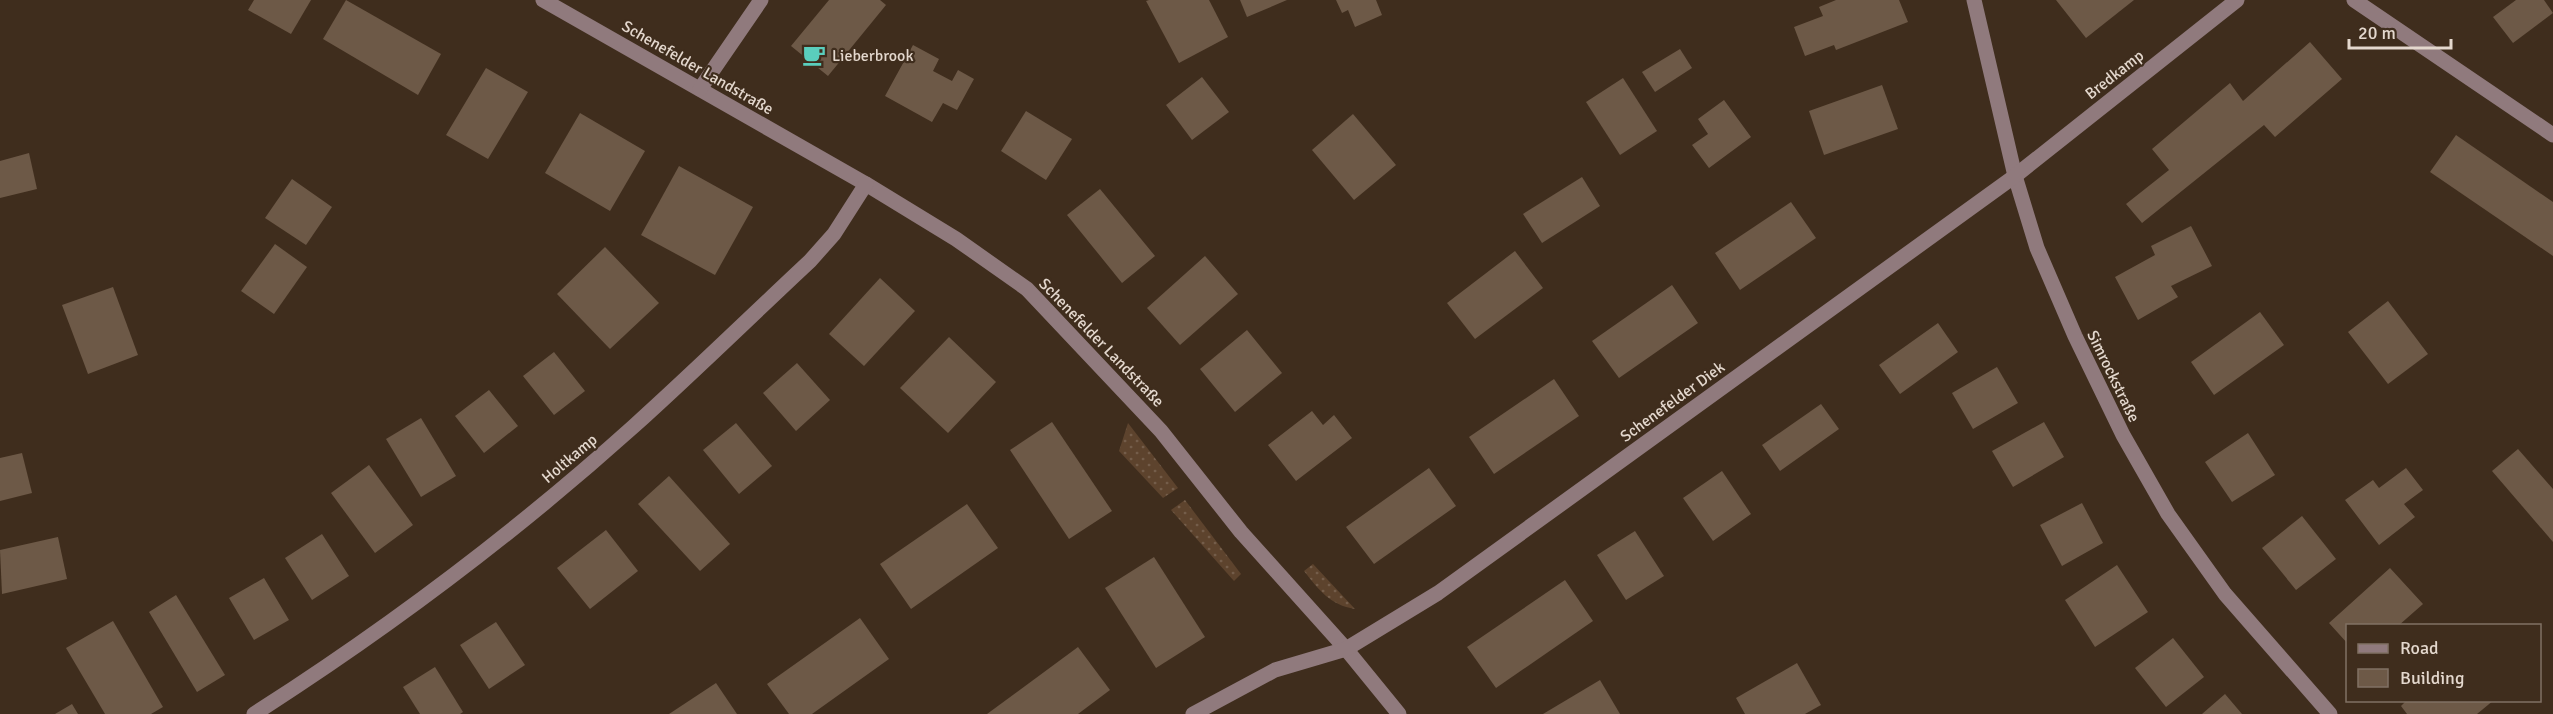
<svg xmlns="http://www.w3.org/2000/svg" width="2553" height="714" font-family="Signika,sans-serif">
<defs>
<pattern id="grass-dots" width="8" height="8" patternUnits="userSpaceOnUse" patternTransform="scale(1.5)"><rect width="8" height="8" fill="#5d432d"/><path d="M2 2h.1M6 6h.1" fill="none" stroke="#745d4a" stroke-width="1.8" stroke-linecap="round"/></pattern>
</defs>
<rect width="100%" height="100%" fill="#3f2d1d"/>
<g fill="url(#grass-dots)">
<path d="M 1128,423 L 1178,488 L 1163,498 L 1119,451 Z"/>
<path d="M 1185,500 L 1241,574 L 1234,581 L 1171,510 Z"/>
<path d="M 1313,564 L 1355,609 C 1330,605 1319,590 1304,571 Z"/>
</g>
<g fill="#6d5947">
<path d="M 254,0 L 311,0 L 291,34 L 248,10 Z"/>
<path d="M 346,0 L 441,54 L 418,95 L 323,39 Z"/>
<path d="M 829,0 L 880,0 L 886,5 L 828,76 L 791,46 Z"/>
<path d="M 1149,0 L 1209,0 L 1228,37 L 1179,63 L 1146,1 Z"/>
<path d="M 1240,0 L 1287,0 L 1247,17 Z"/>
<path d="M 1336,0 L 1376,0 L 1382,15 L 1355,27 L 1348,10 L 1342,13 Z"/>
<path d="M 1836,0 L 1899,0 L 1908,22 L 1836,50 L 1834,45 L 1805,56 L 1794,27 L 1823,16 L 1819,7 Z"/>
<path d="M 2056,0 L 2134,0 L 2086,38 Z"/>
<path d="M 2516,0 L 2544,0 L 2553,13 L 2513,43 L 2493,17 Z"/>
<path d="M 2310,42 L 2342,79 L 2275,137 L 2264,125 L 2142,223 L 2126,204 L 2169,170 L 2152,149 L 2230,83 L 2243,101 Z"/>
<path d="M 913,45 L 939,59 L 933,71 L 952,81 L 958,70 L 974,79 L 957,110 L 943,103 L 932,122 L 885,96 Z"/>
<path d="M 1680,49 L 1692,68 L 1655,92 L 1642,72 Z"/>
<path d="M 486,68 L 528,92 L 488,159 L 446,135 Z"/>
<path d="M 1202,77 L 1229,112 L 1192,140 L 1166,105 Z"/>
<path d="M 1623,78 L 1657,131 L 1620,155 L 1586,102 Z"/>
<path d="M 1882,85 L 1898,129 L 1824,155 L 1809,111 Z"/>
<path d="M 1724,100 L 1751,137 L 1709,168 L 1692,145 L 1708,134 L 1698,119 Z"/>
<path d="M 1026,111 L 1072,139 L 1046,180 L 1001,151 Z"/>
<path d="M 580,113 L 645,151 L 610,211 L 545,173 Z"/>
<path d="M 1353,114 L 1396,165 L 1354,200 L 1312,150 Z"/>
<path d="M 2456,135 L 2553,202 L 2553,256 L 2430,172 Z"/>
<path d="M 29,153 L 37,189 L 0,198 L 0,161 Z"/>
<path d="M 679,166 L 753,207 L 715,275 L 641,235 Z"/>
<path d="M 1582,177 L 1600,206 L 1542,243 L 1523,214 Z"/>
<path d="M 292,179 L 332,207 L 306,245 L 265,218 Z"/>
<path d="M 1100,189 L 1155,256 L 1122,283 L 1067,215 Z"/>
<path d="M 1791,202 L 1816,238 L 1740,290 L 1715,253 Z"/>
<path d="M 2191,226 L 2212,266 L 2171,286 L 2178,297 L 2138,320 L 2115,277 L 2155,255 L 2151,246 Z"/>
<path d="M 275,244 L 307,267 L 274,314 L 241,291 Z"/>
<path d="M 605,247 L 659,303 L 610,349 L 557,294 Z"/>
<path d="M 1515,251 L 1543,288 L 1475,339 L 1447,303 Z"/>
<path d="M 1205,256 L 1238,294 L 1180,345 L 1147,308 Z"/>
<path d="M 880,278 L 915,311 L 864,366 L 829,334 Z"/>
<path d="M 1672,285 L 1698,323 L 1619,378 L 1592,341 Z"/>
<path d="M 113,287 L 138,355 L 88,374 L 62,305 Z"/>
<path d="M 2388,301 L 2428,354 L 2388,384 L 2348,332 Z"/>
<path d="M 2260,312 L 2284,345 L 2214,395 L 2191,362 Z"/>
<path d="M 1938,323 L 1958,352 L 1900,394 L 1879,365 Z"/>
<path d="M 1247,330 L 1282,373 L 1235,412 L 1200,369 Z"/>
<path d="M 949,337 L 996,382 L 948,433 L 900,388 Z"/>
<path d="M 554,352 L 585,391 L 554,415 L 523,376 Z"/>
<path d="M 797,363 L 830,400 L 796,431 L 763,393 Z"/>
<path d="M 1997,367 L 2018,403 L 1973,429 L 1952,393 Z"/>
<path d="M 1554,379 L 1579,416 L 1494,474 L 1469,437 Z"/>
<path d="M 489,390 L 518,426 L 484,453 L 455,416 Z"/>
<path d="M 1821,404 L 1839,429 L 1780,471 L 1762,445 Z"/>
<path d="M 1312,411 L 1323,425 L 1334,415 L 1352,438 L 1296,481 L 1268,445 Z"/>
<path d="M 421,418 L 456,476 L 421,497 L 386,439 Z"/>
<path d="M 1052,422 L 1112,511 L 1069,539 L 1010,450 Z"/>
<path d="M 2044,422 L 2064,457 L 2013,487 L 1992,451 Z"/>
<path d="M 736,423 L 772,466 L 739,494 L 703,450 Z"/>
<path d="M 2248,433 L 2275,475 L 2232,502 L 2205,462 Z"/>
<path d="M 2518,449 L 2553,489 L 2553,542 L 2492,471 Z"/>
<path d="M 22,453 L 32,493 L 0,501 L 0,458 Z"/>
<path d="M 369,465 L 413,525 L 375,553 L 331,493 Z"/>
<path d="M 1429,468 L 1456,506 L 1374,564 L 1346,527 Z"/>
<path d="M 2406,468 L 2423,490 L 2404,504 L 2415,517 L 2379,545 L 2345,500 L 2373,480 L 2379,488 Z"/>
<path d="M 1722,471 L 1751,514 L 1713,541 L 1683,498 Z"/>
<path d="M 669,476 L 730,544 L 700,571 L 638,504 Z"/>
<path d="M 2082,503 L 2103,543 L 2062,566 L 2040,525 Z"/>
<path d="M 967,504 L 998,548 L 911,609 L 880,564 Z"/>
<path d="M 2302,516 L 2336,559 L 2296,590 L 2262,548 Z"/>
<path d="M 606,530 L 638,571 L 590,609 L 557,568 Z"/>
<path d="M 1635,531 L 1664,576 L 1626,600 L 1597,555 Z"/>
<path d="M 322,534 L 349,576 L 312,600 L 285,558 Z"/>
<path d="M 58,537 L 67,579 L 2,594 L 0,550 Z"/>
<path d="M 1154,557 L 1205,637 L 1156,668 L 1105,588 Z"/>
<path d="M 2117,565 L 2148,612 L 2095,647 L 2065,600 Z"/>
<path d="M 2390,568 L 2423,604 L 2398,626 L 2348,626 L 2348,644 L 2329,623 Z"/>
<path d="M 264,578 L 289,620 L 254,640 L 229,598 Z"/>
<path d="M 1565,580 L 1593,621 L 1496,688 L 1467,647 Z"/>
<path d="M 176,595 L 225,675 L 197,692 L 149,612 Z"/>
<path d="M 860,618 L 889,659 L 812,714 L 789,714 L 767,684 Z"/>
<path d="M 113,621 L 163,707 L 151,714 L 105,714 L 66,648 Z"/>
<path d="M 496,622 L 525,665 L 489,689 L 460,645 Z"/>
<path d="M 2173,638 L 2204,677 L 2166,707 L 2135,668 Z"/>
<path d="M 1078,647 L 1110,690 L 1078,714 L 987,714 Z"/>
<path d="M 1797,663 L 1821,705 L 1805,714 L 1745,714 L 1736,698 Z"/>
<path d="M 435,667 L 463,712 L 460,714 L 420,714 L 403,687 Z"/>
<path d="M 1600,680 L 1620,714 L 1543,714 Z"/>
<path d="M 716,683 L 737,714 L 669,714 Z"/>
<path d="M 2225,694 L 2242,714 L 2202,714 Z"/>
<path d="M 2407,700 L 2494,700 L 2477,714 L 2407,714 L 2401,706 Z"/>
<path d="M 72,704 L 78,714 L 55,714 Z"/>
</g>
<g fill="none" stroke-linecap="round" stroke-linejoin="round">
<g stroke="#907a7d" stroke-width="15">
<path d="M 543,0 L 866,184 L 956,239 L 1027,289 L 1161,431 L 1241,532 L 1346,649 L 1399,714"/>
<path d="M 1974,0 L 2015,176 L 2037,248 L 2075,336 L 2123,435 L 2168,514 L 2225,594 L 2330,714"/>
<path d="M 2354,0 L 2553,135"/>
<path d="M 700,89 L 761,0"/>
<path d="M 254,714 C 387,629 516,532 634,426 C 694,372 751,316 810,261 L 834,234 L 866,184"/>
<path d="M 1193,714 L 1275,670 L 1346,649 L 1438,593 L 2015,176 L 2237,0"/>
</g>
</g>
<defs>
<g id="cafe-bare" transform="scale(1.8)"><path d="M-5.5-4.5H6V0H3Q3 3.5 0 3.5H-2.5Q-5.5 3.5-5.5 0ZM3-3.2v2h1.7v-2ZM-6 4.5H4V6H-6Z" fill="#5acebd" stroke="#3f2d1d" stroke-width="2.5" paint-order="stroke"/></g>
</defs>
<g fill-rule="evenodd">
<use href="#cafe-bare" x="814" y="55"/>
</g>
<g text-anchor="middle" stroke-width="4.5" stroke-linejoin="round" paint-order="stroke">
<g font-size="16" fill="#e4d8ce" stroke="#3f2d1d" text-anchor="start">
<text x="832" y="61">Lieberbrook</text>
</g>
<g font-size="16" fill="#e4d8ce" stroke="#3f2d1d">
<text transform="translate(698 67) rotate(30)" y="6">Schenefelder Landstraße</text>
<text transform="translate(2114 74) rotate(-38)" y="6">Bredkamp</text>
<text transform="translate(1102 342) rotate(46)" y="6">Schenefelder Landstraße</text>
<text transform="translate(2114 376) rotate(64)" y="6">Simrockstraße</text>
<text transform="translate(1672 401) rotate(-36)" y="6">Schenefelder Diek</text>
<text transform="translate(569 458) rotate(-40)" y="6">Holtkamp</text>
</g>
</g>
<rect x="2346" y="624" width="195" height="78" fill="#3f2d1d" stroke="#817164" stroke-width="1.5"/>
<rect x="2358" y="644" width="30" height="9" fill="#907a7d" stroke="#817164" stroke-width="1.5"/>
<text x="2400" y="654" font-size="18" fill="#e4d8ce">Road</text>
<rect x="2358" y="669" width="30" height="18" fill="#6d5947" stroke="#817164" stroke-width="1.5"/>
<text x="2400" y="684" font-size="18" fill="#e4d8ce">Building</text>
<path d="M2349 39v9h102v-9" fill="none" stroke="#e4d8ce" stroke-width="3"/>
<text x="2358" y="39" font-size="18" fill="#e4d8ce" stroke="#3f2d1d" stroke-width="4.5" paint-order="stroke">20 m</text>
</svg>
